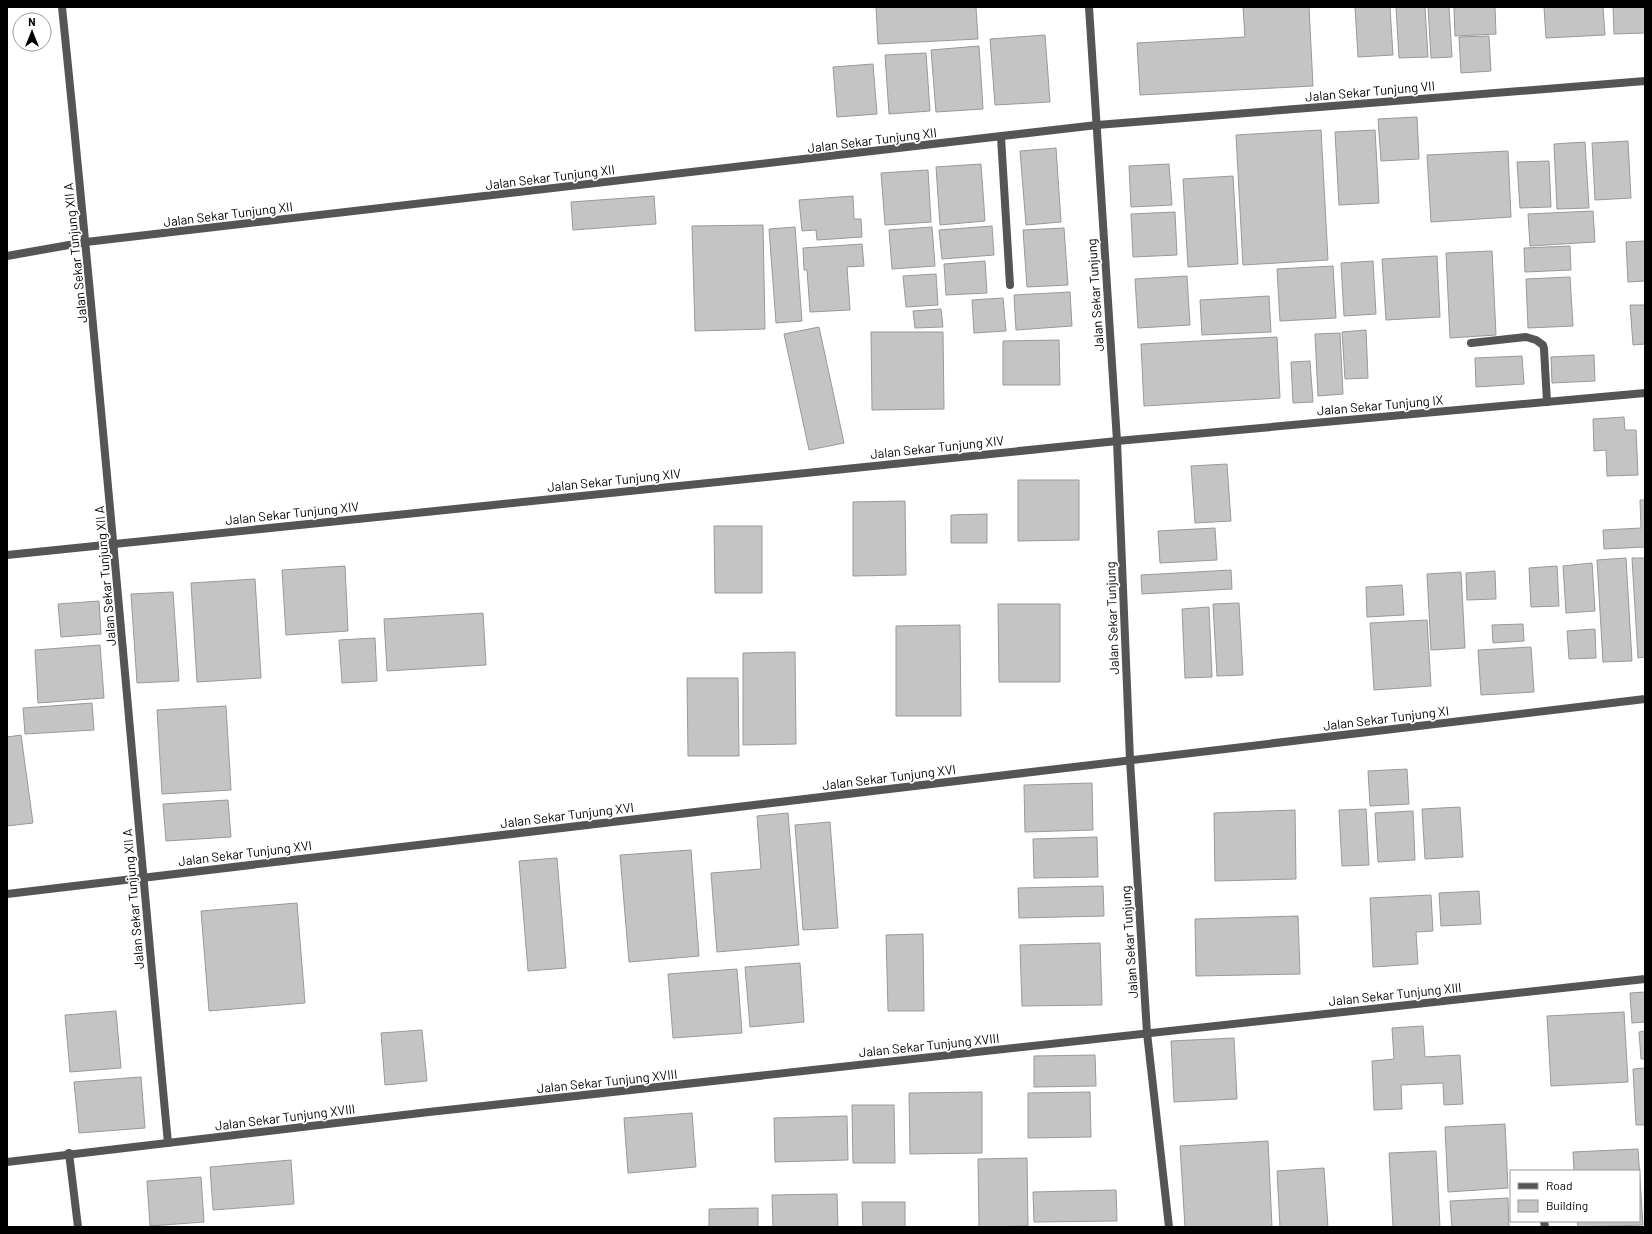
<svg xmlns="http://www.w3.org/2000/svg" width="1652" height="1234" font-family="Barlow,sans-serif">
<rect width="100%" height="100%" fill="#fff"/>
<g fill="#c4c4c4" stroke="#999">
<path d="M 876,7 L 976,7 L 978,39 L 878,44 Z"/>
<path d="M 1243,7 L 1309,7 L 1313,86 L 1140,95 L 1137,43 L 1245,37 Z"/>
<path d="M 1355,7 L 1390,7 L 1393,55 L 1358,57 Z"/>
<path d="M 1396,7 L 1425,7 L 1428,57 L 1399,58 Z"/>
<path d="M 1428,7 L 1449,7 L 1452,57 L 1431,58 Z"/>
<path d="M 1454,7 L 1495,7 L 1496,34 L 1455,36 Z"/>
<path d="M 1544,7 L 1603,7 L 1605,35 L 1546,38 Z"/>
<path d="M 1613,7 L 1645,7 L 1645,33 L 1614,34 Z"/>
<path d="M 1045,35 L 1050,102 L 995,105 L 990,39 Z"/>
<path d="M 1489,36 L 1491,71 L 1461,73 L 1459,37 Z"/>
<path d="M 979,46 L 983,109 L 936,112 L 931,50 Z"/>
<path d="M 926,53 L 930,111 L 889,114 L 885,55 Z"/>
<path d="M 873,64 L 877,114 L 837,117 L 833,67 Z"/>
<path d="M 1417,117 L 1419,159 L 1381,161 L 1378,119 Z"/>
<path d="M 1321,130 L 1328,260 L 1243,265 L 1236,135 Z"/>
<path d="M 1375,130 L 1379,203 L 1339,205 L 1335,132 Z"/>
<path d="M 1628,141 L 1631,198 L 1595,200 L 1592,143 Z"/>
<path d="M 1585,142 L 1589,208 L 1557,209 L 1554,144 Z"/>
<path d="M 1056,148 L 1061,222 L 1026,225 L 1020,151 Z"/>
<path d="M 1508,151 L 1511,217 L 1431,222 L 1427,155 Z"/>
<path d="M 1549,161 L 1551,207 L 1520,208 L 1517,162 Z"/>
<path d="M 981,164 L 985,221 L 940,225 L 936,167 Z"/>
<path d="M 1169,164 L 1172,205 L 1131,207 L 1129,166 Z"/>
<path d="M 928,170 L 931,222 L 885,225 L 881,173 Z"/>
<path d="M 1233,176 L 1238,264 L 1188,267 L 1183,179 Z"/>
<path d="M 654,196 L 656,224 L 573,230 L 571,202 Z"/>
<path d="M 853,196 L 854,219 L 861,219 L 862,237 L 817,240 L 816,230 L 802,231 L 799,200 Z"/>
<path d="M 1593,211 L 1595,242 L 1530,246 L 1528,214 Z"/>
<path d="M 1175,212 L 1177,255 L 1133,257 L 1131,214 Z"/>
<path d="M 763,225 L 765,329 L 695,331 L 692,226 Z"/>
<path d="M 992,226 L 994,255 L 942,259 L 939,230 Z"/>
<path d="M 795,227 L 802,321 L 776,323 L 769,229 Z"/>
<path d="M 932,227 L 935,266 L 892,269 L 889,230 Z"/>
<path d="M 1064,228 L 1068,285 L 1027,287 L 1023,230 Z"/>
<path d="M 1645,241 L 1645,281 L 1628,282 L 1626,242 Z"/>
<path d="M 862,244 L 864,266 L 847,267 L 850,310 L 810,312 L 807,270 L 804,270 L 803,248 Z"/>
<path d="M 1570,246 L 1571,270 L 1525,272 L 1524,248 Z"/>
<path d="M 1492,251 L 1496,335 L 1450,338 L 1446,253 Z"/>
<path d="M 1437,256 L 1440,317 L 1386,320 L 1382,259 Z"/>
<path d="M 985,261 L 987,293 L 946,295 L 944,264 Z"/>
<path d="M 1373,261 L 1376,314 L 1344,316 L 1341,263 Z"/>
<path d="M 1333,266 L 1336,318 L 1280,321 L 1277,269 Z"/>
<path d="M 936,274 L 938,305 L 906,307 L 903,276 Z"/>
<path d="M 1187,276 L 1190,325 L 1138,328 L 1135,279 Z"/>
<path d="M 1570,277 L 1573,326 L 1528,328 L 1526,279 Z"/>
<path d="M 1070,292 L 1072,326 L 1016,330 L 1014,295 Z"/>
<path d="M 1269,296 L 1271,332 L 1202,335 L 1200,300 Z"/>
<path d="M 1003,298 L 1006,331 L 974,333 L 972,300 Z"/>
<path d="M 1630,305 L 1645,305 L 1645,344 L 1633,345 Z"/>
<path d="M 941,309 L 943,327 L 915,328 L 913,311 Z"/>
<path d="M 819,327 L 844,443 L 809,450 L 784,334 Z"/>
<path d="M 1366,330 L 1368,378 L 1345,379 L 1342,332 Z"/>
<path d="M 871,332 L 943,332 L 944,409 L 872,410 Z"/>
<path d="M 1340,333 L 1343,394 L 1318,396 L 1315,334 Z"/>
<path d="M 1277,337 L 1280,398 L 1144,406 L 1141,344 Z"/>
<path d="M 1059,340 L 1060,385 L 1003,385 L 1003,341 Z"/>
<path d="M 1594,355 L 1595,381 L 1552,383 L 1551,357 Z"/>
<path d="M 1522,356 L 1524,384 L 1476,387 L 1475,358 Z"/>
<path d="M 1310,361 L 1313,402 L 1293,403 L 1291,362 Z"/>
<path d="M 1624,417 L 1625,430 L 1636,430 L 1638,475 L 1607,476 L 1606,450 L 1594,451 L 1593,419 Z"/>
<path d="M 1227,464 L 1231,521 L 1195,523 L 1191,466 Z"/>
<path d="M 1018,480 L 1079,480 L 1079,540 L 1018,541 Z"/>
<path d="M 1640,500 L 1645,500 L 1645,547 L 1604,549 L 1603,530 L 1641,528 Z"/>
<path d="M 905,501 L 906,575 L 853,576 L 853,502 Z"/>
<path d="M 987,514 L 987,543 L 951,543 L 951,515 Z"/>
<path d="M 714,526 L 762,526 L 762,593 L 715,593 Z"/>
<path d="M 1215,528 L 1217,560 L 1160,563 L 1158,531 Z"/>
<path d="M 1626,558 L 1632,661 L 1603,662 L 1597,560 Z"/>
<path d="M 1632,558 L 1645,558 L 1645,657 L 1638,658 Z"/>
<path d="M 1592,563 L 1595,611 L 1566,613 L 1563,566 Z"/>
<path d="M 345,566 L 348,631 L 286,635 L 282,570 Z"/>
<path d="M 1557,566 L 1559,606 L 1531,607 L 1529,568 Z"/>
<path d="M 1231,570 L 1232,589 L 1142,594 L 1141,575 Z"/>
<path d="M 1495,571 L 1496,599 L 1467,600 L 1466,573 Z"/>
<path d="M 1461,572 L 1465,648 L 1431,650 L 1427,574 Z"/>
<path d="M 255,579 L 261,678 L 197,682 L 191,583 Z"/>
<path d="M 1402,585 L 1404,615 L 1367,617 L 1366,587 Z"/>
<path d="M 173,592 L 179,681 L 137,683 L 131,594 Z"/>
<path d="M 99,601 L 101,634 L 61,637 L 58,604 Z"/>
<path d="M 1239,603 L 1243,675 L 1217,676 L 1213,604 Z"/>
<path d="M 998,604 L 1060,604 L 1060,682 L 999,682 Z"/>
<path d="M 1209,607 L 1212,677 L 1185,678 L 1182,609 Z"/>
<path d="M 483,613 L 486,665 L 387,671 L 384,619 Z"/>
<path d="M 1427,620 L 1431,686 L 1374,690 L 1370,623 Z"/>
<path d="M 1523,624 L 1524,641 L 1493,643 L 1492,625 Z"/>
<path d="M 960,625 L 961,716 L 896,716 L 896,626 Z"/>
<path d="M 1595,629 L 1596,658 L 1569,659 L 1567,631 Z"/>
<path d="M 375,638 L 377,681 L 342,683 L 339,640 Z"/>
<path d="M 100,645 L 104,698 L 38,703 L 35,650 Z"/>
<path d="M 1531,647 L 1534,692 L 1481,695 L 1478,650 Z"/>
<path d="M 795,652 L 796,744 L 743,745 L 743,653 Z"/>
<path d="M 687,678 L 738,678 L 739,756 L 688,756 Z"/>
<path d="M 92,703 L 94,730 L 25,734 L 23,708 Z"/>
<path d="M 226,706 L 231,790 L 162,794 L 157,710 Z"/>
<path d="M 21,735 L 33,823 L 7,826 L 7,737 Z"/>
<path d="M 1407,769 L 1409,804 L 1370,806 L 1368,771 Z"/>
<path d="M 1092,783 L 1093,830 L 1025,832 L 1024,785 Z"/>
<path d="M 228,800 L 231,837 L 166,841 L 163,804 Z"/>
<path d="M 1460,807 L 1463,857 L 1425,859 L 1422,809 Z"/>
<path d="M 1366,809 L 1369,865 L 1342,866 L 1339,810 Z"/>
<path d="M 1295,810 L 1296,879 L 1215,881 L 1214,813 Z"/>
<path d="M 1413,811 L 1415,860 L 1378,862 L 1375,813 Z"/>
<path d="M 788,813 L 799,945 L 717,952 L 711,873 L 761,869 L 757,816 Z"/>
<path d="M 830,822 L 838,928 L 803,930 L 795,825 Z"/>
<path d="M 1097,837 L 1098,877 L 1034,878 L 1033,839 Z"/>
<path d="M 691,850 L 699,956 L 629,962 L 620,855 Z"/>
<path d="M 557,858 L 566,968 L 528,971 L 519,861 Z"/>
<path d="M 1103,886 L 1104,916 L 1019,918 L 1018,888 Z"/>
<path d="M 1479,891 L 1481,924 L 1441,926 L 1439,893 Z"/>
<path d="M 1431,895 L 1433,931 L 1416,932 L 1418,964 L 1373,967 L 1370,898 Z"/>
<path d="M 297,903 L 305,1003 L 209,1011 L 201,911 Z"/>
<path d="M 1298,916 L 1300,974 L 1196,976 L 1195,919 Z"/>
<path d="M 923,934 L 924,1011 L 888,1011 L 886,935 Z"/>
<path d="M 1100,943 L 1102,1005 L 1022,1006 L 1020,945 Z"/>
<path d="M 800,963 L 804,1022 L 750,1027 L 745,967 Z"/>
<path d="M 737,969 L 742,1033 L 673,1038 L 668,974 Z"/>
<path d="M 1645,992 L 1645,1022 L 1632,1023 L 1630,993 Z"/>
<path d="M 116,1011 L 121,1068 L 70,1072 L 65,1015 Z"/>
<path d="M 1624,1012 L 1628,1082 L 1551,1086 L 1547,1016 Z"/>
<path d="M 1423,1026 L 1425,1057 L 1460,1055 L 1463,1104 L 1444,1105 L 1443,1083 L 1401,1085 L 1402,1109 L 1374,1110 L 1372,1061 L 1394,1059 L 1392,1028 Z"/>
<path d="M 422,1030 L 427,1081 L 385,1085 L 381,1033 Z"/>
<path d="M 1645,1031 L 1645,1059 L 1641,1059 L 1639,1032 Z"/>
<path d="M 1234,1038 L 1237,1099 L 1174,1102 L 1171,1041 Z"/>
<path d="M 1095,1055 L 1096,1086 L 1034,1087 L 1034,1056 Z"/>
<path d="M 1645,1068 L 1645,1125 L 1636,1125 L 1633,1069 Z"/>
<path d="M 141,1077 L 145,1128 L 79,1133 L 74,1082 Z"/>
<path d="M 982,1092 L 982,1153 L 910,1154 L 909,1093 Z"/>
<path d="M 1090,1092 L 1091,1137 L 1028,1138 L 1028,1093 Z"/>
<path d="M 852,1105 L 894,1105 L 895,1163 L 853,1163 Z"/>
<path d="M 692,1113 L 696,1167 L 628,1173 L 624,1118 Z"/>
<path d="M 847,1116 L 848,1160 L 775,1162 L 774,1118 Z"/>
<path d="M 1505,1124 L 1508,1188 L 1448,1192 L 1445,1127 Z"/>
<path d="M 1268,1141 L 1272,1227 L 1185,1227 L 1180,1146 Z"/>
<path d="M 1638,1149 L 1643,1225 L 1578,1227 L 1577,1221 L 1639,1221 L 1639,1171 L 1574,1171 L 1573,1152 Z"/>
<path d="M 1436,1151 L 1440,1227 L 1393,1227 L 1389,1153 Z"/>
<path d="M 1027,1158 L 1028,1226 L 979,1227 L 978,1159 Z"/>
<path d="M 291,1160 L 294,1204 L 213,1210 L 210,1167 Z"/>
<path d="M 1324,1168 L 1328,1227 L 1280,1227 L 1277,1171 Z"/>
<path d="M 201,1177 L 204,1222 L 150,1226 L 147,1181 Z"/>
<path d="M 1116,1190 L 1117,1221 L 1034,1222 L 1033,1192 Z"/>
<path d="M 837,1194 L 838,1227 L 773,1227 L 772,1195 Z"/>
<path d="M 1508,1198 L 1509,1227 L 1452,1227 L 1450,1201 Z"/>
<path d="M 862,1202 L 905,1202 L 905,1227 L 863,1227 Z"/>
<path d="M 758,1208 L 758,1227 L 709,1227 L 709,1209 Z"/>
</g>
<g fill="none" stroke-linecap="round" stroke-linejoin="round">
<g stroke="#555" stroke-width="8">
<path d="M 1471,343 L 1526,337 L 1536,340 L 1543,345 L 1544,349 L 1547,402"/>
<path d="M 1544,1221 L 1545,1227"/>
</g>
<g stroke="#555" stroke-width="8">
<path d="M 62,7 C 101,385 132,764 168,1143"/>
<path d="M 1089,7 L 1117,441 L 1130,760 L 1147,1033 L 1169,1227"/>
<path d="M 1001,137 L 1010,285"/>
<path d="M 7,256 L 86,242 L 1097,125 L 1645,81"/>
<path d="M 7,555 L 1117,441 L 1645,393"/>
<path d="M 7,894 L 1645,699"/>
<path d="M 69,1153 L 78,1227"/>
<path d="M 7,1162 L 429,1112 L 1645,979"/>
</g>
</g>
<g text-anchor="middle" stroke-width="3.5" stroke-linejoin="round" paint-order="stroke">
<g font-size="13" fill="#000" stroke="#fff">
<text transform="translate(1370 91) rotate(-5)" y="5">Jalan Sekar Tunjung VII</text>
<text transform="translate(872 140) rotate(-7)" y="5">Jalan Sekar Tunjung XII</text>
<text transform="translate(550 177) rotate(-7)" y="5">Jalan Sekar Tunjung XII</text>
<text transform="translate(228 214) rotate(-7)" y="5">Jalan Sekar Tunjung XII</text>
<text transform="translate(75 253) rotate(-96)" y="5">Jalan Sekar Tunjung XII A</text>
<text transform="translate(1095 295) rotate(-94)" y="5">Jalan Sekar Tunjung</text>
<text transform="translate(1380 405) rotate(-5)" y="5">Jalan Sekar Tunjung IX</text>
<text transform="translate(937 447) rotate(-6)" y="5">Jalan Sekar Tunjung XIV</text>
<text transform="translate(614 480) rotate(-6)" y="5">Jalan Sekar Tunjung XIV</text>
<text transform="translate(292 513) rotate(-6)" y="5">Jalan Sekar Tunjung XIV</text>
<text transform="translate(105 576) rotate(-95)" y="5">Jalan Sekar Tunjung XII A</text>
<text transform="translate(1112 618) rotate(-92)" y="5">Jalan Sekar Tunjung</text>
<text transform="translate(1386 718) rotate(-7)" y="5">Jalan Sekar Tunjung XI</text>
<text transform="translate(889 777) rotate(-7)" y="5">Jalan Sekar Tunjung XVI</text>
<text transform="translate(567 815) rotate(-7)" y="5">Jalan Sekar Tunjung XVI</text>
<text transform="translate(245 853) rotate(-7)" y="5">Jalan Sekar Tunjung XVI</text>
<text transform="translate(133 899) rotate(-95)" y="5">Jalan Sekar Tunjung XII A</text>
<text transform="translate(1129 942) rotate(-94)" y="5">Jalan Sekar Tunjung</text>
<text transform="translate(1395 994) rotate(-6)" y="5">Jalan Sekar Tunjung XIII</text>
<text transform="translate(929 1045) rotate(-6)" y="5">Jalan Sekar Tunjung XVIII</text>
<text transform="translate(607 1081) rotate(-6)" y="5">Jalan Sekar Tunjung XVIII</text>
<text transform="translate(285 1117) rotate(-7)" y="5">Jalan Sekar Tunjung XVIII</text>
</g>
</g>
<rect width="1652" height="1234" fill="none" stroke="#000000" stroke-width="16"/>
<rect x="1510" y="1170" width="130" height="52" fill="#ffffff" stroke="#999999"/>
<rect x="1518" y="1183" width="20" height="6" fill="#555555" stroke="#999999"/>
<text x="1546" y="1190" font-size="12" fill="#000000">Road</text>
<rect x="1518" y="1200" width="20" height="12" fill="#c4c4c4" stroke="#999999"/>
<text x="1546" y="1210" font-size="12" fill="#000000">Building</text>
<g transform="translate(32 32)"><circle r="19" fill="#ffffff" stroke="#999999"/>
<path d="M0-3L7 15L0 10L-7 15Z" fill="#000000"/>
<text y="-6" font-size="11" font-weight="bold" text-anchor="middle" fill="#000000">N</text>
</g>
</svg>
